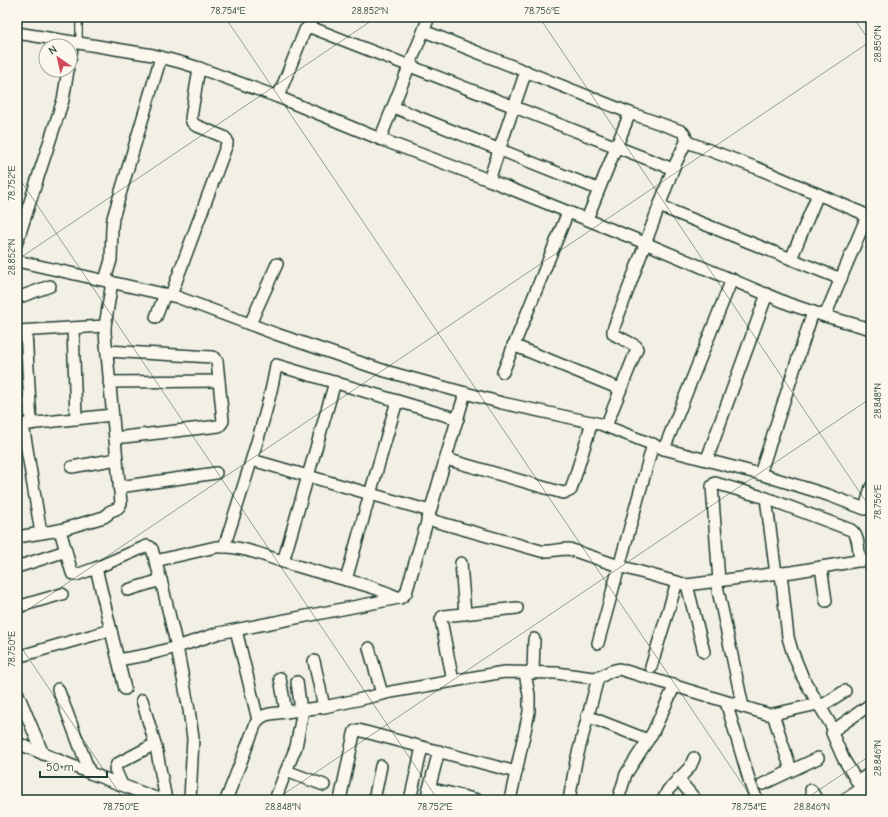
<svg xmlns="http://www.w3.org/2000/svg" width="888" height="817" font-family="'Comic Neue',sans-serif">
<rect width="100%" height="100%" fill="#f2f0e5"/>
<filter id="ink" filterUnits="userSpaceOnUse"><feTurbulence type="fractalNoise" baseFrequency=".025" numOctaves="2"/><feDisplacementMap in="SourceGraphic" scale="8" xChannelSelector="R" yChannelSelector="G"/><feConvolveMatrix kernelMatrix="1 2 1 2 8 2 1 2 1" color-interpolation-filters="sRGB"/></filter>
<g filter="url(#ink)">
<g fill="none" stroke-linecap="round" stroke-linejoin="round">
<g stroke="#1f3d34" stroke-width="8">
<path id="service" d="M 79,43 L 79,17"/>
</g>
<g stroke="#1f3d34" stroke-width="14">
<g id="minor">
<path d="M 424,31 L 630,113 L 681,131 C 686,134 686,138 686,143"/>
<path d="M 17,33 L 153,55 L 183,63 L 199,68 L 278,97 L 380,139 L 489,180 L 645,243 L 789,304 L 825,316 L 871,329"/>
<path d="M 70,59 L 73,42"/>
<path d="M 278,97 L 305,30 L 307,28 L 310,27 L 673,169"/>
<path d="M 393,107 L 598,189"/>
<path d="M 380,139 L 429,17"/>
<path d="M 489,180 L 526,71"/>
<path d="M 659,206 L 841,279"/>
<path d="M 587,219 L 630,113"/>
<path d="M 17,242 L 63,100 L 68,70"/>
<path d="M 791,259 L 818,194"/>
<path d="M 17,261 L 177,297 L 276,334 L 385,371 L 502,403 L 600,424 L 664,449 L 760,474 L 828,495 L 865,509 L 871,487"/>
<path d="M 105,280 L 111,260 L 112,227 L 113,218 L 161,57"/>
<path d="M 171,295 L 227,144 L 227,140 L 224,137 L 195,125 L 192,122 L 191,118 L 199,68"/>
<path d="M 17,298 L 50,286"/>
<path d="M 156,317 L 165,294"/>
<path d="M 250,324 L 277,264"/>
<path d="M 73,328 L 76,419"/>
<path d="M 17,331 L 105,326"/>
<path d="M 26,331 L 31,424"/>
<path d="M 513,345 L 620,389"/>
<path d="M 107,351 L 212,357 L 215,358 L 217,361 L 223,421 L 221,424 L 219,426 L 115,438"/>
<path d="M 503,372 L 568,212"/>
<path d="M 109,382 L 219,381"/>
<path d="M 18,425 L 112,415"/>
<path d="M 23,425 L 41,533"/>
<path d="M 606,426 L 637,349 L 636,346 L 634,345 L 615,335 L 613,333 L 613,330 L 673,169 L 684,146 L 686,143 L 690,143 L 757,168 L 862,213 C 864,215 866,217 865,221 L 825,316"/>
<path d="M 664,449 L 732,279"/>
<path d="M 446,459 L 563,493 L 567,492 L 571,490 L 592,422"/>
<path d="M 707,459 L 767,294"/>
<path d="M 252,460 L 430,511"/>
<path d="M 72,467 L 117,459"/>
<path d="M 760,474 L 813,312"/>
<path d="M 119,487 L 216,473"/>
<path d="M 766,498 L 776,574"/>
<path d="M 427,519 L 541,551 C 550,552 559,549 569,549 L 619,566 L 687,585 L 771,574 L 792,572 L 863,560 L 867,561 L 871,565"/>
<path d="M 60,530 L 72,573 L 76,575 L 96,568 L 147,546 L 150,547 L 152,549 L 161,580 L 177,647 L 189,710 L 193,738 L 190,800"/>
<path d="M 17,537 L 60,530 L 104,517 L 107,515 L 109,512 C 114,509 119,510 121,503 L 105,333 L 105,326 L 112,282"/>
<path d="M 224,547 C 235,513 246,479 256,445 C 264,419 272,392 276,365 L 458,419"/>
<path d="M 155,561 L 216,547 C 244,545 271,559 297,566 C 320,573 344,579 368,586 C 379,589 389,594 400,598 L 403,596 L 406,593 L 465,393"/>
<path d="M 283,562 L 308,476 L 335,382"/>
<path d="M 461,563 L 465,614"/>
<path d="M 17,567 L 66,551"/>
<path d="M 821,567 L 826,601"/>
<path d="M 96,568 L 125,689"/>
<path d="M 781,573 L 788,637 L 792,651 L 803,678 L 834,730"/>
<path d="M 346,580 L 370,494 L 397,401"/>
<path d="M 716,581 L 743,707"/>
<path d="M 719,581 L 712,486 L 715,483 L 766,498 L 851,530 C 860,536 858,551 860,561"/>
<path d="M 687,585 L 704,652"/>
<path d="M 128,590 L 161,580"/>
<path d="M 17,607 L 62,594"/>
<path d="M 236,630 L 258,720"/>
<path d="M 598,643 L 653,444"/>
<path d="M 369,648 L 382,694"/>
<path d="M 17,657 L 111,630"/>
<path d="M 118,660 L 146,655 L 177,647 L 219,633 L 399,598"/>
<path d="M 314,661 L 324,707"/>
<path d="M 651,667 L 677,582"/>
<path d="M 533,673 L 534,639"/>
<path d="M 280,678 L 286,712"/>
<path d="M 453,681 L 441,620 L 442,617 L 444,616 L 517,608"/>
<path d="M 297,682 L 301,710"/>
<path d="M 58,689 L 90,773"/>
<path d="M 17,692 L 43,754"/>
<path d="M 142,700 L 156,747 L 166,800"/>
<path d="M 726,702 L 751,786 L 757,800"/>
<path d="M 820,707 L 845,691"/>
<path d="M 773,714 L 791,770"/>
<path d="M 587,716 L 648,740"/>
<path d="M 17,743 L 90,773 L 161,800"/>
<path d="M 286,771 L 324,785"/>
<path d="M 678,779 L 696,800"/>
<path d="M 857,782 L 871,773"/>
<path d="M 763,784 L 818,758"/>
<path d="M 122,785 L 115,769 L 117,764 L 155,744"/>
<path d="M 429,788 L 478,800"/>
<path d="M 811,790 L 817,800"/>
<path d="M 226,800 L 256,723 C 259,718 264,715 270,714 L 324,707 L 357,700 L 391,692 L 498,673 L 505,672 L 556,673 L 594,678 L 602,676 L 611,671 L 619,669 L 767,714 L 773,714 L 818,704"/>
<path d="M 275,800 L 286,771 L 296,747 L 303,710"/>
<path d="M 340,800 L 354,734 L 355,731 L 358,730 L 516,772"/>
<path d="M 374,800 L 381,766"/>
<path d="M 410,800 L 422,747"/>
<path d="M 426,800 L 439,751"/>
<path d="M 510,800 L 529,712 L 529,695 L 525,673"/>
<path d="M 569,800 L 576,761 L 598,678"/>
<path d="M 618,800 L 626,774 L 653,732 L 675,685"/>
<path d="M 663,800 L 668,790 L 690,767 L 694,758"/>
<path d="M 844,800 L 861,789"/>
<path d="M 868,800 L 843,758 L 832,733 L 834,730 L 871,704"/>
</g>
</g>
<use href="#service" stroke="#fbf7ec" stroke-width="5.5"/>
<use href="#minor" stroke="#fbf7ec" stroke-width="11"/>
<g stroke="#1f3d34" stroke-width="4">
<path id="rail" d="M 17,796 L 28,800"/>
</g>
<use href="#rail" stroke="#fbf7ec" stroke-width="2.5" stroke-dasharray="8" stroke-linecap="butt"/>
</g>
</g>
<path fill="none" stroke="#1f3d34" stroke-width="1" stroke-opacity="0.45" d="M 225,17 L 753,800M 539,17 L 871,509M 853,17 L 871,43M 17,175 L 438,800M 17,260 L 377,17M 17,617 L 871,41M 17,641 L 124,800M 275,800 L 871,398M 804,800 L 871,755"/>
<rect width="888" height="817" fill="none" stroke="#fbf7ec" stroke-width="44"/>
<g transform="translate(58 58) rotate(326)"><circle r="19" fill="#fbf7ec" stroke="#a3ada2"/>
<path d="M0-3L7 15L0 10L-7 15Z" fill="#d1495b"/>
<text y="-6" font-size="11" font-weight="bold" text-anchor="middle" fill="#1f3d34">N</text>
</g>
<path d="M40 771v6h67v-6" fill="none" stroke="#1f3d34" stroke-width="2"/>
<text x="46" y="771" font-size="12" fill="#1f3d34" stroke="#fbf7ec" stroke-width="3" paint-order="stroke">50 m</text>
<rect x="22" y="22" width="844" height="773" fill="none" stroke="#1f3d34" stroke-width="1.5"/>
<g font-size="10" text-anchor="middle" fill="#1f3d34">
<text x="228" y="14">78.754°E</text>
<text x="370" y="14">28.852°N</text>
<text x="542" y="14">78.756°E</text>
<text transform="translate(877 44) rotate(-90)" y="4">28.850°N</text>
<text transform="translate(11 183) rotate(-90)" y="4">78.752°E</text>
<text transform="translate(11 257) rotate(-90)" y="4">28.852°N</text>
<text transform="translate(877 401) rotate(-90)" y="4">28.848°N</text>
<text transform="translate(877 502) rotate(-90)" y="4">78.756°E</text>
<text transform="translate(11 649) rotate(-90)" y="4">78.750°E</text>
<text transform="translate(877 758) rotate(-90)" y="4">28.846°N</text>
<text x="121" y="810">78.750°E</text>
<text x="283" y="810">28.848°N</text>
<text x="435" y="810">78.752°E</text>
<text x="749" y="810">78.754°E</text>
<text x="812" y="810">28.846°N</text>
</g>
</svg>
